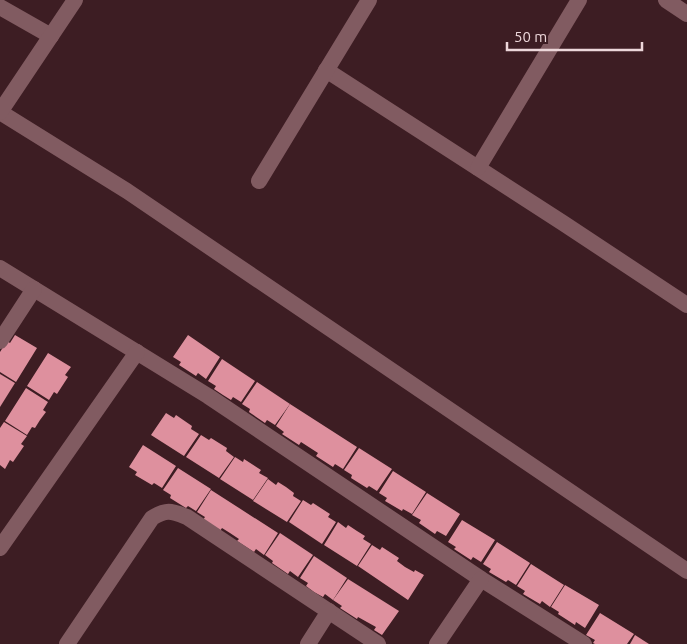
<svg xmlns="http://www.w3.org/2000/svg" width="687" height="644" font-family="Ubuntu,sans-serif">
<rect width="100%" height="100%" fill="#3d1d23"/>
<g fill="#de909e">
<path d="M 15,335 L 37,348 L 16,382 L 0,372 L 0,352 L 7,341 L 10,343 Z"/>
<path d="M 188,335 L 220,357 L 206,379 L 198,373 L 196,376 L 179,365 L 181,362 L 173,357 Z"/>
<path d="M 48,353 L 71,367 L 65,375 L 68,377 L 57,394 L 54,392 L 49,400 L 27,386 Z"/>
<path d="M 222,359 L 255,381 L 241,402 L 233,397 L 231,400 L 223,395 L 214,389 L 216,386 L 208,381 Z"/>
<path d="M 0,374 L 15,383 L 0,407 Z"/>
<path d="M 257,382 L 290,404 L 275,425 L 267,420 L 265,423 L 249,412 L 250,409 L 242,404 Z"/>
<path d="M 26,388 L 48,402 L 43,410 L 46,412 L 40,420 L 35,428 L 32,427 L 27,435 L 5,421 Z"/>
<path d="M 290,404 L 357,447 L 343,469 L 335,464 L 333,467 L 316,456 L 318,453 L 301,442 L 299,445 L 282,434 L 284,432 L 276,426 Z"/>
<path d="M 166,413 L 174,418 L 176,415 L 192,426 L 191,429 L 199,434 L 184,456 L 151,435 Z"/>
<path d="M 4,422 L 27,436 L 21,444 L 24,446 L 13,462 L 10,460 L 5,469 L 0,465 L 0,428 Z"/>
<path d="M 201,435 L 209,440 L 211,438 L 227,448 L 226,451 L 234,457 L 219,478 L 186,457 Z"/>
<path d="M 143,445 L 176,466 L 162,488 L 154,483 L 152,485 L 135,475 L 137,472 L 129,467 Z"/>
<path d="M 359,448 L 392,469 L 377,491 L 369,486 L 367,488 L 351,478 L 352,475 L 344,470 Z"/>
<path d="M 235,457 L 243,462 L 244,459 L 261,470 L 259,473 L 268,478 L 253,500 L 220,479 Z"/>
<path d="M 178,468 L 211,489 L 196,511 L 188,506 L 186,508 L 170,498 L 171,495 L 163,490 Z"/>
<path d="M 393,471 L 426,492 L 412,514 L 403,509 L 402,511 L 385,501 L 387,498 L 379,493 Z"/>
<path d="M 268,479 L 276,485 L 278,482 L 286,487 L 294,493 L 293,496 L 301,501 L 287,522 L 253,501 Z"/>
<path d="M 211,490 L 278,533 L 264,555 L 256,549 L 254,552 L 237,541 L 239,539 L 230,533 L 222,528 L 220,531 L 203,520 L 205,517 L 197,512 Z"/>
<path d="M 427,493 L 460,514 L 446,536 L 437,531 L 435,534 L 419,523 L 421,520 L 412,515 Z"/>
<path d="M 303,500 L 311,505 L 313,503 L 330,514 L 328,517 L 336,522 L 322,544 L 289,522 Z"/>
<path d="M 462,520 L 495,540 L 481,562 L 473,557 L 471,560 L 454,549 L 456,547 L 448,542 Z"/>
<path d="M 338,522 L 346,528 L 348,525 L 357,531 L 365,536 L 363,539 L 371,544 L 357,566 L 324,545 Z"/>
<path d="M 280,533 L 313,555 L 298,577 L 290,571 L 288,574 L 272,563 L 273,561 L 265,555 Z"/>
<path d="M 497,542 L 530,563 L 516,585 L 508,580 L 506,582 L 489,572 L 491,569 L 483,564 Z"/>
<path d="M 372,545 L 380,550 L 382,547 L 399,558 L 397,561 L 405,567 L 414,572 L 415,570 L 424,575 L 408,600 L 358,566 Z"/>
<path d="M 314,556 L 347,578 L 333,600 L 325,594 L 323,597 L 314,592 L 306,586 L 308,583 L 300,578 Z"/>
<path d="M 531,564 L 564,585 L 550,607 L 542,601 L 540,604 L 523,594 L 525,591 L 517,586 Z"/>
<path d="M 348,579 L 399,611 L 382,635 L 374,630 L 376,627 L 358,617 L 357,619 L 340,608 L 342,606 L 333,600 Z"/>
<path d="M 565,585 L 599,605 L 585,628 L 576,622 L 575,625 L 558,614 L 559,612 L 551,607 Z"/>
<path d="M 600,613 L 634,634 L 627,644 L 595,644 L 593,643 L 595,640 L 586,635 Z"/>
<path d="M 635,635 L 649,644 L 630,644 Z"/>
</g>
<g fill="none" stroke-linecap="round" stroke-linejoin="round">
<g stroke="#815b61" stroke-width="16">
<path d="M 666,0 L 687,14"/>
<path d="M 0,7 L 51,36"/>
<path d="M 326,70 L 563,223 L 687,305"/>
<path d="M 0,112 L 127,191 L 687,571"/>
<path d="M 0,112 L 75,0"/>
<path d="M 478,168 L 579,0"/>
<path d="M 259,181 L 369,0"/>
<path d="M 0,268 L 208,396 L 481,579 L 584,644"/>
<path d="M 0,341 L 34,289"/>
<path d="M 0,548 L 137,352"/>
<path d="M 67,644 L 152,518 C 167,509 171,511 187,517 L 378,644"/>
<path d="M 308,644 L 329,611"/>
<path d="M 437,644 L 481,579"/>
</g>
</g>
<path d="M507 42v8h135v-8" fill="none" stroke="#edd7da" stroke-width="2.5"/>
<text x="514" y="42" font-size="15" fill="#edd7da" stroke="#3d1d23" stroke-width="4" paint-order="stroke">50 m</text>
</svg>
